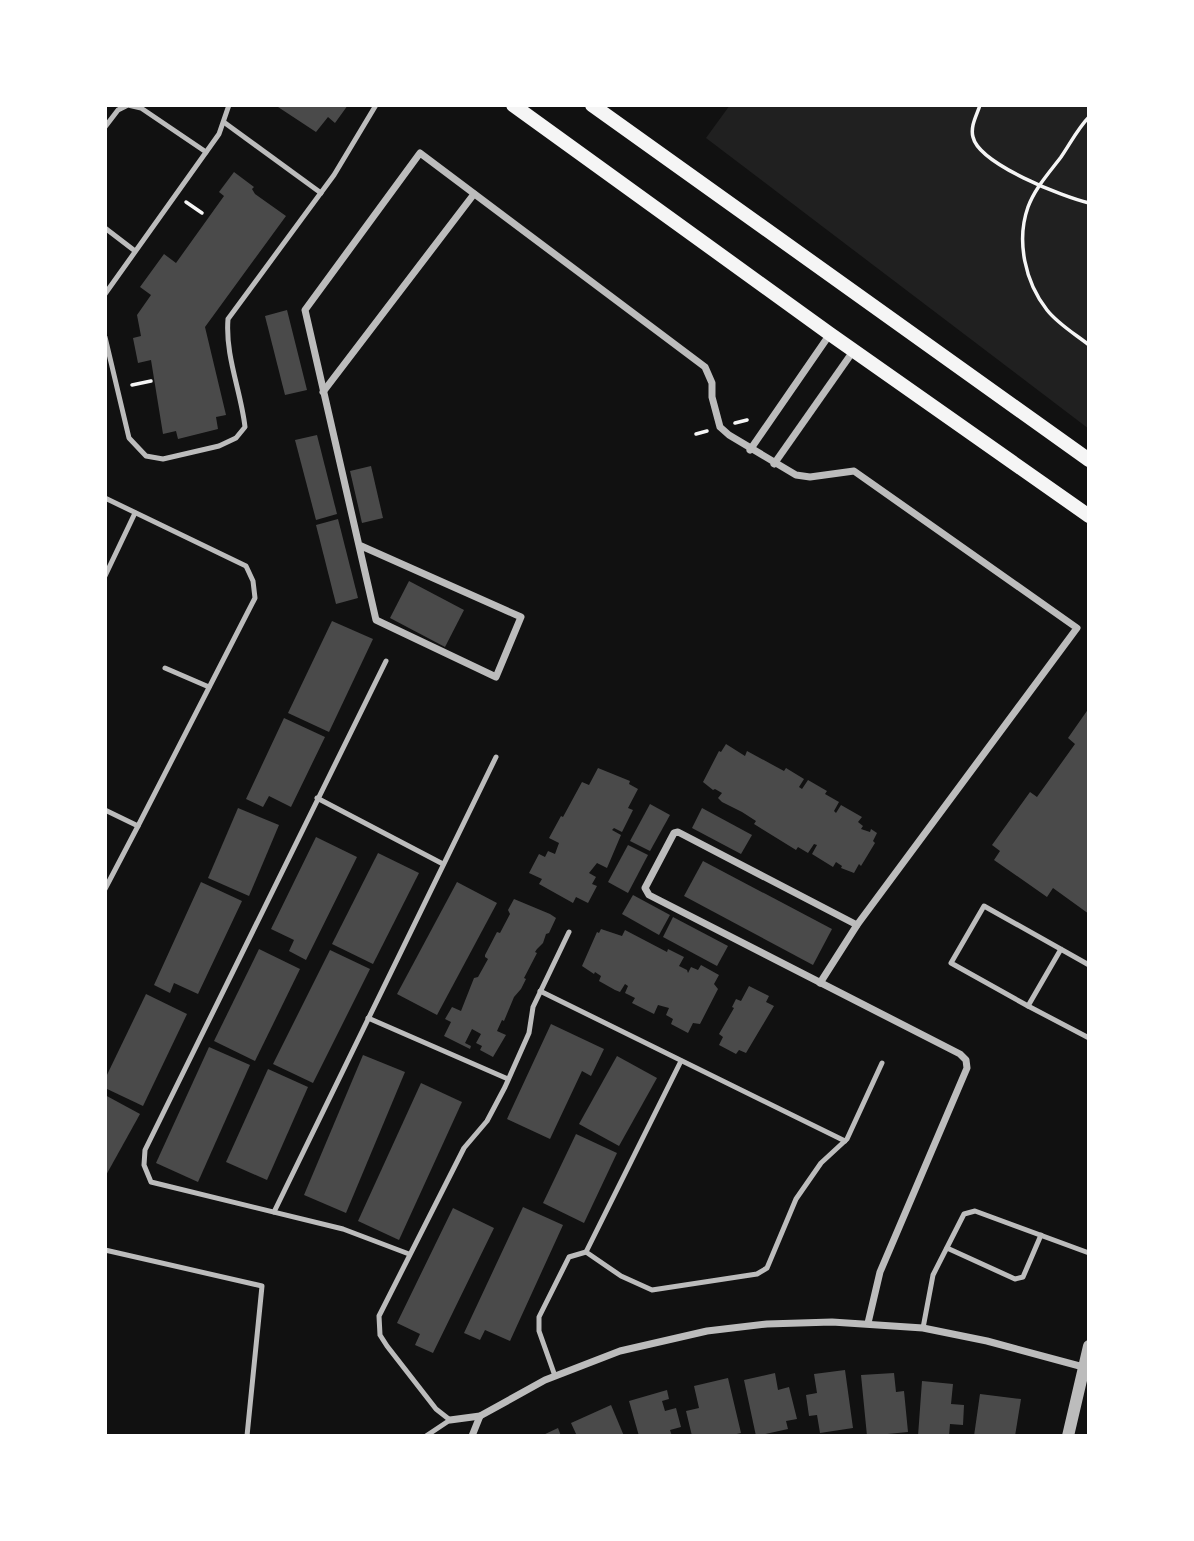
<svg xmlns="http://www.w3.org/2000/svg" width="1194" height="1541" font-family="'Playfair Display',serif">
<rect width="100%" height="100%" fill="#111"/>
<path fill="#202020" d="M 730,105 L 1089,105 L 1089,429 L 706,138 Z"/>
<g fill="#4a4a4a">
<path d="M 275,105 L 348,105 L 335,123 L 328,117 L 316,132 Z"/>
<path d="M 234,172 L 254,187 L 252,189 L 255,194 L 286,216 L 205,327 L 226,415 L 216,417 L 218,429 L 178,439 L 176,431 L 163,434 L 151,360 L 138,363 L 133,338 L 141,336 L 137,315 L 151,295 L 140,287 L 164,254 L 176,263 L 224,196 L 219,192 Z"/>
<path d="M 287,310 L 307,390 L 285,395 L 265,316 Z"/>
<path d="M 317,435 L 337,514 L 316,520 L 295,440 Z"/>
<path d="M 371,466 L 383,518 L 362,523 L 350,471 Z"/>
<path d="M 338,519 L 358,598 L 336,604 L 316,525 Z"/>
<path d="M 409,581 L 464,610 L 445,647 L 390,618 Z"/>
<path d="M 332,621 L 373,639 L 329,732 L 288,713 Z"/>
<path d="M 1089,708 L 1089,914 L 1053,888 L 1047,897 L 994,860 L 1000,851 L 992,845 L 1030,792 L 1037,797 L 1075,744 L 1068,738 Z"/>
<path d="M 284,718 L 325,737 L 291,807 L 269,796 L 263,807 L 246,799 Z"/>
<path d="M 726,744 L 745,756 L 747,751 L 784,771 L 786,768 L 804,779 L 799,787 L 802,789 L 808,780 L 827,791 L 825,794 L 839,802 L 834,811 L 836,813 L 841,805 L 862,817 L 858,822 L 863,826 L 861,829 L 870,832 L 871,829 L 877,833 L 873,841 L 875,843 L 861,866 L 859,864 L 854,873 L 841,868 L 842,866 L 836,862 L 833,867 L 812,854 L 817,845 L 814,844 L 808,853 L 798,847 L 796,850 L 754,824 L 756,821 L 742,812 L 722,802 L 718,798 L 722,793 L 715,789 L 713,790 L 703,782 L 719,751 L 721,752 Z"/>
<path d="M 598,768 L 630,781 L 629,784 L 638,789 L 628,808 L 633,810 L 622,832 L 614,828 L 612,830 L 621,835 L 607,868 L 597,863 L 589,873 L 596,877 L 592,884 L 597,886 L 588,903 L 576,897 L 573,903 L 539,884 L 542,879 L 529,873 L 539,854 L 545,857 L 548,851 L 555,854 L 559,843 L 549,838 L 561,816 L 563,817 L 582,782 L 589,785 Z"/>
<path d="M 650,804 L 670,815 L 650,851 L 630,841 Z"/>
<path d="M 238,808 L 279,825 L 249,896 L 208,878 Z"/>
<path d="M 702,808 L 752,835 L 741,854 L 692,828 Z"/>
<path d="M 316,837 L 357,857 L 306,960 L 289,951 L 294,940 L 271,929 Z"/>
<path d="M 628,845 L 648,855 L 628,893 L 608,882 Z"/>
<path d="M 378,853 L 419,873 L 373,964 L 332,944 Z"/>
<path d="M 703,861 L 832,929 L 813,965 L 684,896 Z"/>
<path d="M 201,882 L 242,901 L 198,994 L 174,983 L 170,993 L 154,985 Z"/>
<path d="M 457,882 L 497,903 L 437,1015 L 397,994 Z"/>
<path d="M 633,895 L 670,915 L 659,935 L 622,914 Z"/>
<path d="M 514,899 L 550,914 L 556,918 L 549,933 L 546,934 L 543,943 L 537,949 L 535,952 L 537,953 L 524,978 L 526,979 L 521,989 L 514,997 L 504,1021 L 502,1020 L 497,1031 L 506,1035 L 493,1057 L 480,1050 L 482,1046 L 476,1043 L 481,1034 L 472,1029 L 465,1043 L 471,1046 L 470,1049 L 444,1036 L 451,1022 L 445,1019 L 452,1007 L 461,1011 L 474,978 L 478,977 L 488,959 L 485,957 L 485,955 L 497,932 L 500,933 L 510,914 L 508,910 Z"/>
<path d="M 673,917 L 728,946 L 717,966 L 663,937 Z"/>
<path d="M 601,929 L 622,936 L 625,930 L 667,952 L 668,949 L 684,957 L 679,966 L 687,970 L 688,973 L 691,967 L 698,970 L 701,965 L 719,975 L 714,984 L 718,989 L 700,1024 L 693,1023 L 688,1033 L 671,1024 L 673,1019 L 666,1015 L 669,1008 L 658,1005 L 654,1014 L 632,1003 L 635,998 L 625,993 L 628,986 L 625,984 L 620,992 L 615,990 L 599,981 L 601,976 L 595,972 L 594,974 L 582,966 L 597,932 L 599,933 Z"/>
<path d="M 259,949 L 300,969 L 255,1061 L 214,1041 Z"/>
<path d="M 330,950 L 370,969 L 313,1083 L 273,1064 Z"/>
<path d="M 749,986 L 769,996 L 766,1002 L 774,1006 L 746,1053 L 739,1050 L 736,1054 L 719,1045 L 723,1037 L 719,1034 L 734,1008 L 732,1007 L 736,999 L 741,1001 Z"/>
<path d="M 146,994 L 187,1014 L 143,1106 L 105,1088 L 105,1079 Z"/>
<path d="M 551,1024 L 604,1049 L 591,1076 L 582,1071 L 550,1139 L 507,1119 Z"/>
<path d="M 209,1047 L 250,1065 L 198,1182 L 156,1163 Z"/>
<path d="M 363,1055 L 405,1072 L 346,1213 L 304,1195 Z"/>
<path d="M 617,1056 L 657,1078 L 619,1146 L 579,1124 Z"/>
<path d="M 268,1069 L 308,1087 L 267,1180 L 226,1162 Z"/>
<path d="M 421,1083 L 462,1102 L 399,1240 L 358,1221 Z"/>
<path d="M 105,1095 L 140,1114 L 105,1177 Z"/>
<path d="M 576,1134 L 617,1153 L 584,1223 L 543,1203 Z"/>
<path d="M 523,1207 L 563,1225 L 510,1341 L 485,1330 L 480,1340 L 464,1333 Z"/>
<path d="M 453,1208 L 494,1228 L 433,1353 L 415,1345 L 420,1334 L 397,1323 Z"/>
<path d="M 845,1370 L 853,1428 L 820,1433 L 817,1415 L 809,1416 L 806,1395 L 817,1393 L 814,1374 Z"/>
<path d="M 775,1373 L 778,1390 L 789,1387 L 797,1419 L 786,1421 L 788,1429 L 756,1436 L 744,1380 Z"/>
<path d="M 894,1373 L 896,1392 L 904,1391 L 908,1432 L 867,1436 L 861,1375 Z"/>
<path d="M 728,1378 L 741,1433 L 728,1436 L 692,1436 L 686,1411 L 699,1408 L 694,1386 Z"/>
<path d="M 922,1381 L 953,1384 L 951,1404 L 964,1405 L 963,1425 L 950,1424 L 949,1436 L 918,1436 Z"/>
<path d="M 667,1390 L 669,1399 L 662,1401 L 665,1411 L 676,1408 L 681,1427 L 670,1430 L 672,1436 L 639,1436 L 629,1401 Z"/>
<path d="M 980,1394 L 1021,1399 L 1015,1436 L 974,1436 Z"/>
<path d="M 611,1405 L 624,1436 L 577,1436 L 571,1423 Z"/>
<path d="M 558,1428 L 561,1436 L 541,1436 Z"/>
</g>
<g fill="none" stroke-linecap="round" stroke-linejoin="round">
<g stroke="#f5f5f5" stroke-width="3.5">
<path d="M 980,105 C 977,115 970,126 973,137 C 979,164 1063,197 1089,203"/>
<path d="M 1089,105 L 1089,106"/>
<path d="M 1089,117 C 1078,128 1070,144 1061,157 C 1049,173 1035,188 1028,207 C 1016,241 1025,282 1047,310 C 1058,324 1075,334 1089,345"/>
<path d="M 186,202 L 202,213"/>
<path d="M 132,385 L 151,381"/>
<path d="M 735,423 L 747,420"/>
<path d="M 696,434 L 707,431"/>
</g>
<g stroke="#bcbcbc" stroke-width="5">
<path d="M 225,123 L 321,193"/>
<path d="M 105,127 L 118,110 L 128,105 L 141,108 L 206,152"/>
<path d="M 105,228 L 135,251"/>
<path d="M 105,294 L 219,134 L 229,105"/>
<path d="M 105,337 L 129,438 L 146,456 L 163,459 L 219,446 L 236,438 L 245,427 C 241,391 225,356 228,319 L 334,175 L 376,105"/>
<path d="M 105,498 L 246,566 L 253,581 L 255,598 L 138,826 L 105,810"/>
<path d="M 105,576 L 135,513"/>
<path d="M 386,661 L 145,1150 L 144,1165 L 151,1182 L 343,1229 L 409,1254"/>
<path d="M 165,668 L 209,687"/>
<path d="M 317,798 L 443,864"/>
<path d="M 105,889 L 138,826"/>
<path d="M 1061,949 L 1028,1006 L 951,963 L 984,906 L 1089,965"/>
<path d="M 540,991 L 845,1141"/>
<path d="M 1028,1006 L 1089,1038"/>
<path d="M 368,1018 L 508,1079"/>
<path d="M 274,1212 L 496,757"/>
<path d="M 947,1248 L 1015,1279 L 1023,1277 L 1041,1235"/>
<path d="M 105,1250 L 262,1286 L 247,1436"/>
<path d="M 586,1252 L 621,1276 L 652,1290 L 757,1274 L 767,1268 L 796,1199 L 821,1163 L 847,1139 L 882,1063"/>
<path d="M 923,1328 L 933,1275 L 964,1214 L 975,1211 L 1089,1253"/>
<path d="M 555,1376 L 539,1331 L 539,1317 L 569,1257 L 586,1252 L 681,1061"/>
<path d="M 426,1436 L 450,1420 L 436,1409 L 387,1346 L 380,1335 L 379,1316 L 464,1148 L 487,1121 L 505,1087 L 529,1033 L 533,1007 L 569,932"/>
</g>
<g stroke="#bcbcbc" stroke-width="7">
<path d="M 323,392 L 474,194"/>
<path d="M 750,450 L 830,334"/>
<path d="M 774,464 L 854,350"/>
<path d="M 359,545 L 521,617 L 496,677 L 376,620 L 305,310 L 420,153 L 705,367 L 712,383 L 712,397 L 720,427 L 729,435 L 796,475 L 810,477 L 854,471 L 1077,628 L 857,925 L 820,983"/>
<path d="M 857,925 L 678,832 L 674,833 L 645,888 L 649,895 L 960,1054 L 966,1060 L 967,1068 L 880,1272 L 868,1323"/>
<path d="M 450,1420 L 480,1416 L 545,1380 L 620,1351 L 707,1331 L 767,1324 L 832,1322 L 923,1328 L 987,1341 L 1087,1368"/>
<path d="M 472,1436 L 480,1416"/>
</g>
<path stroke="#bcbcbc" stroke-width="12" d="M 1068,1436 L 1089,1346"/>
<g stroke="#f5f5f5" stroke-width="14">
<path d="M 513,105 L 830,334 L 1089,516"/>
<path d="M 592,105 L 1089,460"/>
</g>
</g>
<rect width="1194" height="1541" fill="none" stroke="#ffffff" stroke-width="214"/>
</svg>
